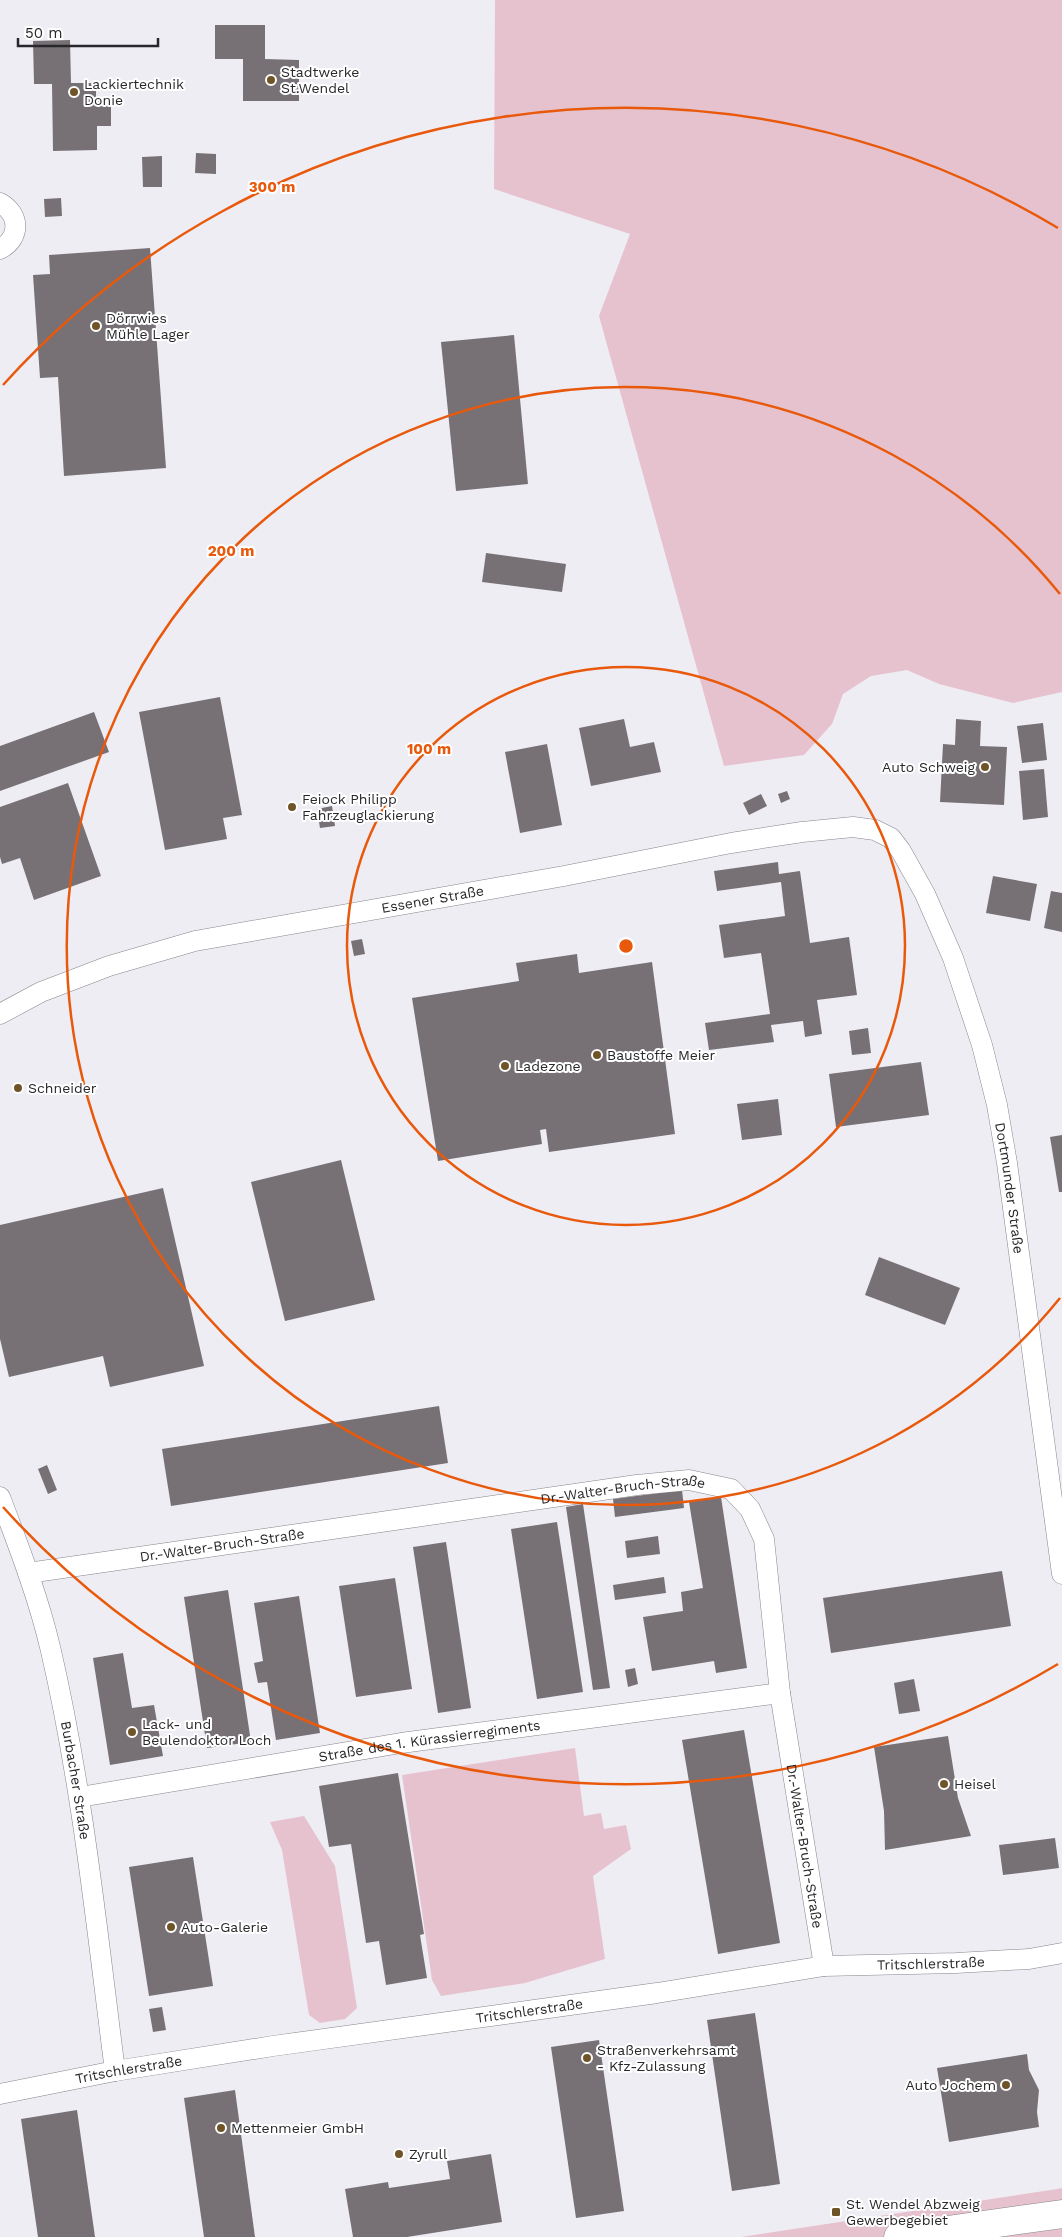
<svg xmlns="http://www.w3.org/2000/svg" width="1062" height="2237" font-family="'Work Sans',sans-serif">
<rect width="100%" height="100%" fill="#efedf4"/>
<g fill="#e6c2ce">
<path d="M 495,0 L 1062,0 L 1062,692 L 1013,703 L 939,684 L 907,670 L 871,676 L 843,694 L 832,724 L 804,755 L 724,766 L 599,316 L 630,234 L 494,189 Z"/>
<path d="M 575,1748 L 584,1816 L 601,1813 L 604,1829 L 626,1825 L 631,1849 L 593,1876 L 605,1959 L 525,1983 L 441,1996 L 432,1980 L 402,1775 Z"/>
<path d="M 304,1816 L 335,1866 L 357,2008 L 345,2019 L 320,2023 L 309,2015 L 282,1850 L 270,1822 Z"/>
<path d="M 1062,2188 L 1062,2237 L 741,2237 L 1057,2189 Z"/>
</g>
<g fill="#777176">
<path d="M 215,25 L 265,25 L 265,59 L 299,60 L 299,101 L 243,101 L 243,59 L 215,59 Z"/>
<path d="M 70,40 L 71,83 L 96,83 L 96,100 L 111,100 L 111,126 L 97,126 L 97,150 L 53,151 L 52,84 L 34,84 L 33,41 Z"/>
<path d="M 196,153 L 216,154 L 216,174 L 195,173 Z"/>
<path d="M 162,156 L 162,187 L 143,187 L 142,157 Z"/>
<path d="M 61,198 L 62,216 L 45,217 L 44,199 Z"/>
<path d="M 150,248 L 166,468 L 64,476 L 58,377 L 40,378 L 33,275 L 50,274 L 49,255 Z"/>
<path d="M 514,335 L 528,484 L 456,491 L 441,342 Z"/>
<path d="M 486,553 L 566,564 L 562,592 L 482,582 Z"/>
<path d="M 220,697 L 242,815 L 223,818 L 227,839 L 165,850 L 139,712 Z"/>
<path d="M 94,712 L 109,752 L 0,791 L 0,746 Z"/>
<path d="M 624,719 L 630,747 L 654,742 L 661,772 L 591,786 L 579,728 Z"/>
<path d="M 956,719 L 981,721 L 980,746 L 1007,747 L 1004,805 L 940,802 L 943,744 L 955,745 Z"/>
<path d="M 1043,723 L 1047,760 L 1022,763 L 1017,726 Z"/>
<path d="M 547,744 L 562,825 L 520,833 L 505,752 Z"/>
<path d="M 1044,769 L 1048,817 L 1023,820 L 1019,771 Z"/>
<path d="M 68,783 L 101,876 L 34,900 L 20,858 L 2,864 L 0,857 L 0,807 Z"/>
<path d="M 787,791 L 790,799 L 781,803 L 778,794 Z"/>
<path d="M 761,794 L 767,806 L 749,815 L 743,803 Z"/>
<path d="M 332,806 L 335,826 L 320,828 L 317,809 Z"/>
<path d="M 778,862 L 779,874 L 800,871 L 810,943 L 849,937 L 857,995 L 817,1000 L 822,1034 L 805,1037 L 803,1021 L 771,1025 L 774,1042 L 709,1050 L 705,1023 L 770,1014 L 761,953 L 724,958 L 719,925 L 785,916 L 781,882 L 717,891 L 714,871 Z"/>
<path d="M 993,876 L 1037,884 L 1030,921 L 986,913 Z"/>
<path d="M 1051,891 L 1062,893 L 1062,932 L 1044,928 Z"/>
<path d="M 362,939 L 365,954 L 354,956 L 351,941 Z"/>
<path d="M 577,954 L 579,973 L 652,962 L 675,1134 L 549,1152 L 546,1129 L 540,1130 L 542,1144 L 438,1161 L 412,998 L 519,981 L 516,963 Z"/>
<path d="M 868,1028 L 871,1053 L 852,1055 L 849,1031 Z"/>
<path d="M 921,1062 L 929,1115 L 836,1127 L 829,1074 Z"/>
<path d="M 778,1099 L 782,1135 L 742,1140 L 737,1104 Z"/>
<path d="M 1062,1135 L 1062,1192 L 1059,1192 L 1050,1137 Z"/>
<path d="M 341,1160 L 375,1300 L 285,1321 L 251,1182 Z"/>
<path d="M 163,1188 L 204,1366 L 110,1387 L 103,1356 L 9,1377 L 0,1339 L 0,1225 Z"/>
<path d="M 879,1257 L 960,1288 L 945,1325 L 865,1295 Z"/>
<path d="M 439,1406 L 448,1463 L 171,1506 L 162,1449 Z"/>
<path d="M 47,1465 L 57,1490 L 48,1494 L 38,1469 Z"/>
<path d="M 682,1490 L 684,1508 L 615,1517 L 613,1499 Z"/>
<path d="M 721,1497 L 747,1668 L 716,1673 L 714,1661 L 652,1671 L 643,1617 L 683,1611 L 681,1592 L 703,1588 L 689,1502 Z"/>
<path d="M 583,1504 L 610,1688 L 593,1690 L 566,1507 Z"/>
<path d="M 557,1522 L 583,1692 L 537,1699 L 511,1529 Z"/>
<path d="M 658,1536 L 660,1554 L 627,1558 L 625,1541 Z"/>
<path d="M 446,1542 L 471,1708 L 438,1713 L 413,1547 Z"/>
<path d="M 1002,1571 L 1011,1626 L 831,1653 L 823,1598 Z"/>
<path d="M 664,1577 L 666,1593 L 615,1600 L 613,1585 Z"/>
<path d="M 395,1578 L 412,1689 L 356,1697 L 339,1586 Z"/>
<path d="M 228,1590 L 251,1742 L 207,1748 L 184,1597 Z"/>
<path d="M 299,1596 L 320,1733 L 276,1740 L 267,1682 L 258,1683 L 254,1663 L 263,1661 L 254,1603 Z"/>
<path d="M 123,1653 L 132,1708 L 154,1705 L 163,1756 L 110,1765 L 93,1658 Z"/>
<path d="M 635,1668 L 638,1684 L 628,1687 L 625,1670 Z"/>
<path d="M 914,1679 L 920,1711 L 899,1714 L 894,1683 Z"/>
<path d="M 744,1730 L 780,1943 L 718,1954 L 682,1740 Z"/>
<path d="M 948,1736 L 958,1798 L 971,1836 L 885,1850 L 884,1811 L 874,1747 Z"/>
<path d="M 398,1773 L 424,1934 L 420,1935 L 427,1978 L 386,1985 L 379,1941 L 366,1943 L 351,1844 L 329,1847 L 319,1786 Z"/>
<path d="M 1055,1838 L 1059,1868 L 1003,1875 L 999,1845 Z"/>
<path d="M 193,1857 L 213,1986 L 149,1996 L 129,1867 Z"/>
<path d="M 162,2007 L 166,2030 L 153,2032 L 149,2009 Z"/>
<path d="M 755,2013 L 780,2184 L 732,2191 L 707,2020 Z"/>
<path d="M 599,2040 L 624,2211 L 576,2218 L 551,2047 Z"/>
<path d="M 1027,2054 L 1029,2070 L 1039,2090 L 1037,2112 L 1039,2127 L 949,2142 L 937,2068 Z"/>
<path d="M 235,2090 L 255,2237 L 204,2237 L 184,2098 Z"/>
<path d="M 77,2110 L 95,2237 L 38,2237 L 21,2119 Z"/>
<path d="M 491,2154 L 502,2222 L 407,2237 L 353,2237 L 345,2189 L 388,2182 L 389,2188 L 450,2179 L 447,2161 Z"/>
</g>
<g fill="none" stroke-linecap="round" stroke-linejoin="round">
<g stroke="#87858c" stroke-width="21">
<g id="street">
<path d="M 0,203 C 20,214 21,238 0,249"/>
<path id="s1" d="M 0,1014 L 41,992 L 109,966 L 195,941 L 564,876 L 731,843 L 802,832 L 853,827 L 875,830 L 891,838 L 901,851 L 925,894 L 953,958 L 982,1045 L 997,1105 L 1007,1163 L 1062,1574"/>
<path id="s2" d="M 0,1497 C 19,1547 39,1599 51,1651 C 83,1790 97,1931 115,2071"/>
<path id="s3" d="M 28,1573 L 637,1485 L 689,1480 L 731,1489 L 750,1509 L 764,1539 L 780,1693 L 824,1966"/>
<path id="s4" d="M 80,1797 L 401,1743 L 780,1693"/>
<path id="s5" d="M 0,2094 L 115,2071 L 273,2046 L 657,1993 L 824,1966 L 956,1963 L 1029,1959 L 1062,1953"/>
</g>
</g>
<g stroke="#87858c" stroke-width="29">
<path id="primary" d="M 898,2237 L 1062,2214"/>
</g>
<use href="#street" stroke="#fff" stroke-width="20"/>
<use href="#primary" stroke="#fff" stroke-width="28"/>
</g>
<g fill="none" stroke="#e8590c" stroke-width="2.5">
<circle cx="626" cy="946" r="279"/>
<path d="M1060 1298A559 559 0 1 1 1060 594"/>
<path d="M1058 1664A838 838 0 0 1 3 1507M3 385A838 838 0 0 1 1058 228"/>
</g>
<g fill="#6f5427" stroke="#fff" stroke-width="2">
<circle cx="271" cy="80" r="5"/>
<circle cx="74" cy="92" r="5"/>
<circle cx="96" cy="326" r="5"/>
<circle cx="985" cy="767" r="5"/>
<circle cx="292" cy="807" r="5"/>
<circle cx="597" cy="1055" r="5"/>
<circle cx="505" cy="1066" r="5"/>
<circle cx="18" cy="1088" r="5"/>
<circle cx="132" cy="1732" r="5"/>
<circle cx="944" cy="1784" r="5"/>
<circle cx="171" cy="1927" r="5"/>
<circle cx="587" cy="2058" r="5"/>
<circle cx="1006" cy="2085" r="5"/>
<circle cx="221" cy="2128" r="5"/>
<circle cx="399" cy="2154" r="5"/>
<rect x="831" y="2207" width="10" height="10" rx="2.5"/>
</g>
<g text-anchor="middle" stroke-width="4" stroke-linejoin="round" paint-order="stroke">
<g font-size="14" fill="#28272a" stroke="#fff" text-anchor="start">
<text x="281" y="77">Stadtwerke<tspan x="281" dy="16">St.Wendel</tspan></text>
<text x="84" y="89">Lackiertechnik<tspan x="84" dy="16">Donie</tspan></text>
<text x="106" y="323">Dörrwies<tspan x="106" dy="16">Mühle Lager</tspan></text>
<text x="975" y="772" text-anchor="end">Auto Schweig</text>
<text x="302" y="804">Feiock Philipp<tspan x="302" dy="16">Fahrzeuglackierung</tspan></text>
<text x="607" y="1060">Baustoffe Meier</text>
<text x="515" y="1071">Ladezone</text>
<text x="28" y="1093">Schneider</text>
<text x="142" y="1729">Lack- und<tspan x="142" dy="16">Beulendoktor Loch</tspan></text>
<text x="954" y="1789">Heisel</text>
<text x="181" y="1932">Auto-Galerie</text>
<text x="597" y="2055">Straßenverkehrsamt<tspan x="597" dy="16">- Kfz-Zulassung</tspan></text>
<text x="996" y="2090" text-anchor="end">Auto Jochem</text>
<text x="231" y="2133">Mettenmeier GmbH</text>
<text x="409" y="2159">Zyrull</text>
<text x="846" y="2209">St. Wendel Abzweig<tspan x="846" dy="16">Gewerbegebiet</tspan></text>
</g>
<g font-size="14" fill="#28272a" stroke="#fff">
<text dy="5" stroke="none"><textPath href="#s1" startOffset="450">Essener Straße</textPath></text>
<text dy="5" stroke="none"><textPath href="#s1" startOffset="1290">Dortmunder Straße</textPath></text>
<text dy="5" stroke="none"><textPath href="#s3" startOffset="601">Dr.-Walter-Bruch-Straße</textPath></text>
<text dy="5" stroke="none"><textPath href="#s3" startOffset="196">Dr.-Walter-Bruch-Straße</textPath></text>
<text dy="5" stroke="none"><textPath href="#s4" startOffset="354">Straße des 1. Kürassierregiments</textPath></text>
<text dy="5" stroke="none"><textPath href="#s2" startOffset="294">Burbacher Straße</textPath></text>
<text dy="5" stroke="none"><textPath href="#s3" startOffset="1081">Dr.-Walter-Bruch-Straße</textPath></text>
<text dy="5" stroke="none"><textPath href="#s5" startOffset="941">Tritschlerstraße</textPath></text>
<text dy="5" stroke="none"><textPath href="#s5" startOffset="536">Tritschlerstraße</textPath></text>
<text dy="5" stroke="none"><textPath href="#s5" startOffset="131">Tritschlerstraße</textPath></text>
</g>
</g>
<circle cx="626" cy="946" r="8" fill="#e8590c" stroke="#fff" stroke-width="2.5"/>
<g font-size="15" text-anchor="middle" font-weight="bold" fill="#e8590c" stroke="#fff" stroke-width="4" stroke-linejoin="round" paint-order="stroke">
<text x="272" y="192">300 m</text>
<text x="231" y="556">200 m</text>
<text x="429" y="754">100 m</text>
</g>
<path d="M18 38v8h140v-8" fill="none" stroke="#28272a" stroke-width="2.5"/>
<text x="25" y="38" font-size="15" fill="#28272a" stroke="#ffffff" stroke-width="4" paint-order="stroke">50 m</text>
</svg>
